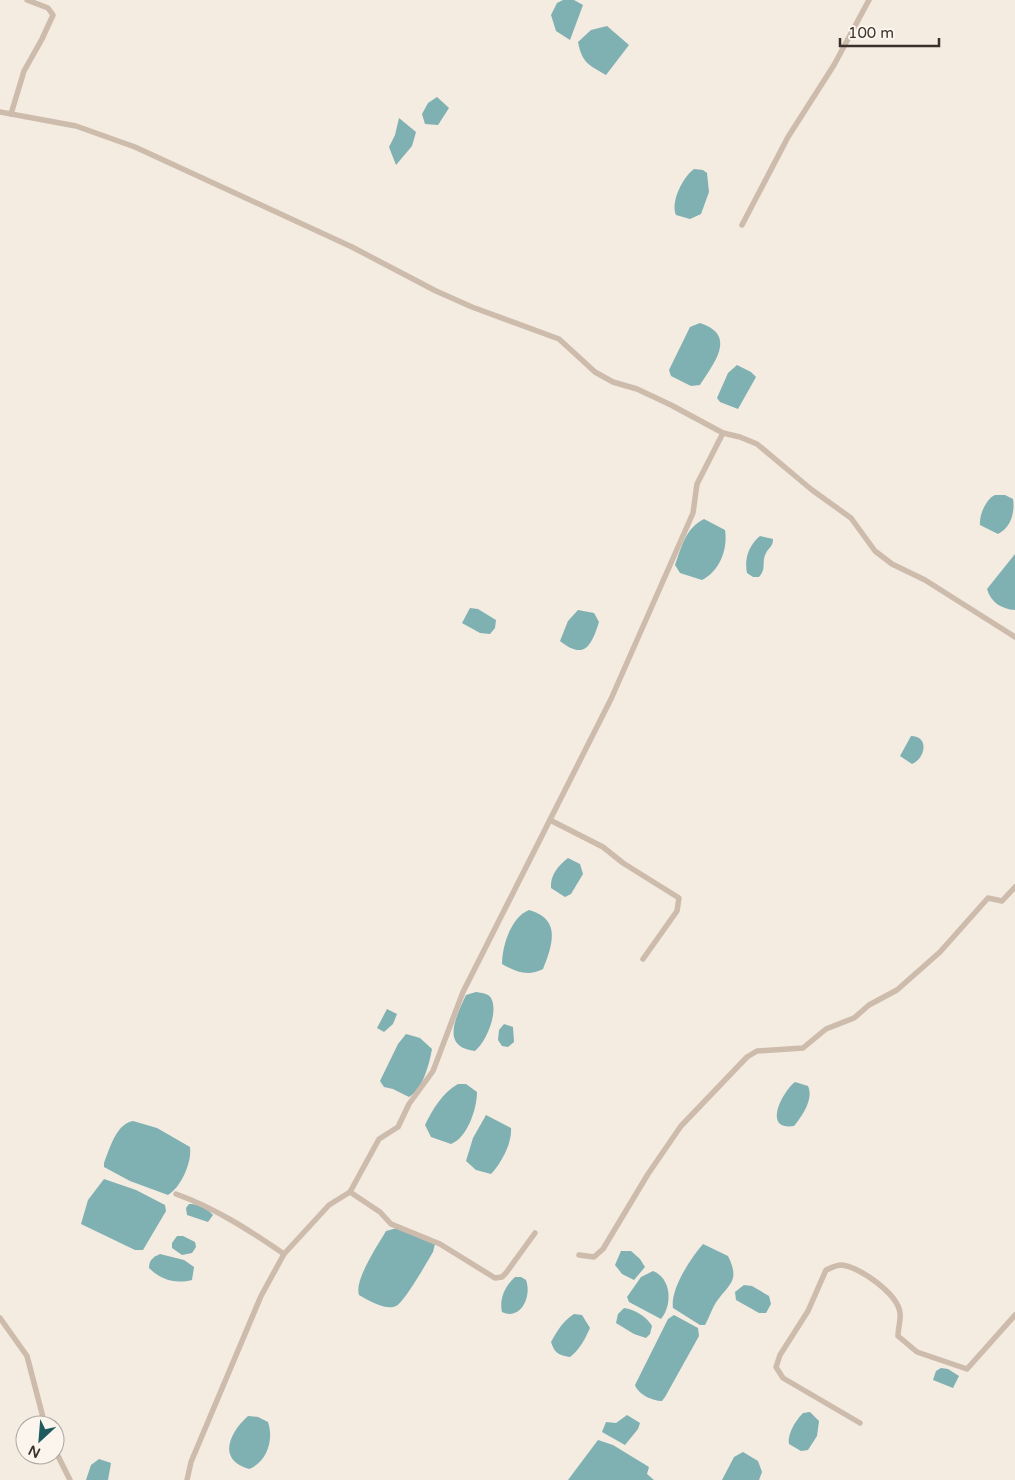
<svg xmlns="http://www.w3.org/2000/svg" width="1015" height="1480" font-family="'Varela Round',sans-serif">
<rect width="100%" height="100%" fill="#f4ebe1"/>
<g fill="#7fb0b2">
<path d="M 563,0 L 574,0 L 583,5 L 570,40 L 556,31 L 551,15 L 557,3 Z"/>
<path d="M 607,26 L 629,45 L 606,75 C 589,65 582,63 578,42 L 591,30 Z"/>
<path d="M 437,97 L 449,108 L 438,125 L 425,124 L 422,114 L 428,103 Z"/>
<path d="M 399,118 L 416,132 L 412,146 L 396,165 L 389,147 L 395,135 Z"/>
<path d="M 694,169 L 703,170 L 707,173 L 709,192 L 701,214 L 690,219 L 676,215 C 670,202 683,177 694,169 Z"/>
<path d="M 700,323 C 737,335 715,362 700,385 L 691,386 L 671,376 L 669,370 L 690,327 Z"/>
<path d="M 737,365 L 751,372 L 756,377 L 738,409 L 720,402 L 717,398 L 728,373 Z"/>
<path d="M 995,495 L 1005,495 L 1013,499 C 1015,513 1011,527 998,534 L 980,525 C 979,515 986,499 995,495 Z"/>
<path d="M 704,519 L 725,530 C 728,549 720,571 702,580 L 680,573 L 675,565 C 682,546 685,529 704,519 Z"/>
<path d="M 760,536 L 773,539 C 773,547 769,547 766,553 C 761,562 767,569 759,577 L 753,577 L 747,573 C 744,559 749,545 760,536 Z"/>
<path d="M 1015,554 L 1015,610 C 1002,609 991,603 987,589 Z"/>
<path d="M 470,608 L 478,609 L 496,620 L 495,628 L 490,634 L 480,633 L 462,623 Z"/>
<path d="M 578,610 L 594,613 L 599,622 C 591,647 584,660 560,641 L 568,621 Z"/>
<path d="M 911,736 C 929,736 926,758 912,764 L 900,756 Z"/>
<path d="M 568,858 L 580,864 L 583,874 L 571,894 L 565,897 L 551,888 C 550,875 558,866 568,858 Z"/>
<path d="M 529,910 C 561,919 553,944 543,969 C 528,977 516,972 502,964 C 502,946 511,917 529,910 Z"/>
<path d="M 476,992 C 481,993 488,993 491,998 C 499,1012 486,1042 475,1051 C 440,1047 456,1017 466,995 Z"/>
<path d="M 387,1009 L 397,1014 L 393,1024 L 384,1032 L 377,1028 Z"/>
<path d="M 504,1024 L 513,1027 L 514,1042 L 508,1047 L 502,1046 L 498,1040 L 499,1030 Z"/>
<path d="M 406,1034 L 420,1038 L 432,1049 C 429,1065 423,1089 409,1097 L 393,1089 L 384,1087 L 380,1081 L 398,1044 Z"/>
<path d="M 795,1082 L 808,1086 C 814,1099 802,1116 794,1126 C 762,1131 782,1092 795,1082 Z"/>
<path d="M 458,1084 L 466,1084 L 477,1092 C 477,1109 467,1138 451,1144 L 431,1137 L 425,1125 C 432,1110 443,1092 458,1084 Z"/>
<path d="M 486,1115 L 511,1128 C 512,1144 501,1163 491,1174 L 476,1170 L 466,1161 L 473,1138 Z"/>
<path d="M 133,1121 L 157,1128 L 190,1147 C 192,1163 181,1187 168,1195 L 130,1181 L 104,1167 L 104,1163 C 110,1148 116,1124 133,1121 Z"/>
<path d="M 104,1179 L 136,1190 L 165,1205 L 166,1211 L 143,1250 L 135,1250 L 81,1224 L 88,1200 Z"/>
<path d="M 189,1204 C 197,1203 208,1209 213,1215 L 208,1222 L 187,1215 L 186,1208 Z"/>
<path d="M 397,1228 L 435,1244 L 433,1252 C 427,1262 404,1303 396,1306 C 386,1311 368,1300 359,1295 C 354,1280 378,1245 386,1231 Z"/>
<path d="M 177,1236 L 183,1236 L 195,1242 L 196,1247 L 192,1253 L 182,1255 L 172,1248 L 172,1243 Z"/>
<path d="M 703,1244 L 728,1256 C 741,1282 728,1284 715,1304 C 711,1311 709,1318 705,1325 L 700,1325 L 673,1308 C 670,1289 691,1258 703,1244 Z"/>
<path d="M 621,1251 L 631,1251 L 640,1259 L 645,1267 L 634,1280 L 622,1274 L 615,1265 Z"/>
<path d="M 160,1254 L 184,1260 L 194,1267 L 192,1280 C 175,1284 161,1280 149,1268 C 149,1260 153,1257 160,1254 Z"/>
<path d="M 653,1271 C 671,1278 673,1304 661,1319 L 629,1302 L 627,1297 L 641,1277 Z"/>
<path d="M 515,1277 L 521,1277 L 526,1280 C 532,1296 521,1321 502,1312 C 499,1299 505,1286 515,1277 Z"/>
<path d="M 744,1285 L 752,1286 L 769,1296 L 771,1304 L 766,1313 L 759,1313 L 736,1300 L 735,1292 Z"/>
<path d="M 624,1308 C 634,1309 647,1317 652,1326 L 650,1334 L 646,1338 L 634,1334 L 616,1323 L 618,1314 Z"/>
<path d="M 574,1314 L 582,1315 L 590,1328 C 585,1339 580,1349 570,1357 C 559,1355 555,1354 551,1342 C 557,1331 563,1321 574,1314 Z"/>
<path d="M 674,1315 L 698,1328 L 699,1336 L 665,1397 L 662,1401 C 652,1401 638,1394 635,1385 L 668,1319 Z"/>
<path d="M 941,1368 L 948,1369 L 959,1376 L 953,1388 L 933,1380 L 936,1371 Z"/>
<path d="M 810,1412 L 819,1421 L 817,1436 L 808,1450 L 801,1451 L 789,1444 C 787,1434 796,1420 803,1413 Z"/>
<path d="M 627,1415 L 640,1423 L 638,1429 L 625,1445 L 602,1432 L 606,1422 L 616,1423 Z"/>
<path d="M 248,1416 L 258,1417 L 268,1422 C 274,1440 267,1462 249,1469 C 217,1460 229,1433 248,1416 Z"/>
<path d="M 598,1440 L 613,1445 L 649,1467 L 647,1474 L 654,1480 L 568,1480 Z"/>
<path d="M 743,1452 L 758,1461 L 762,1472 L 759,1480 L 722,1480 L 734,1457 Z"/>
<path d="M 99,1459 L 111,1463 L 108,1480 L 86,1480 L 91,1465 Z"/>
</g>
<g fill="none" stroke-linecap="round" stroke-linejoin="round">
<g stroke="#cdbbac" stroke-width="5.5">
<path d="M 0,112 L 76,126 L 135,147 L 352,247 L 436,291 L 472,307 L 559,339 L 595,372 L 613,382 L 637,389 L 671,405 L 723,433 L 740,437 L 757,444 L 812,490 L 851,518 L 875,551 L 892,564 L 925,580 L 1015,637"/>
<path d="M 11,114 L 24,71 L 42,39 L 53,15 L 48,8 L 27,0"/>
<path d="M 742,225 L 788,137 L 834,65 L 869,0"/>
<path d="M 550,820 L 603,847 L 623,863 L 679,898 L 677,911 L 643,959"/>
<path d="M 350,1192 L 380,1212 L 391,1224 L 440,1244 L 495,1278 L 502,1277 L 506,1273 L 535,1233"/>
<path d="M 176,1194 C 215,1208 249,1230 284,1254"/>
<path d="M 579,1255 L 594,1257 L 603,1249 L 648,1174 L 681,1126 L 747,1057 L 757,1051 L 803,1048 L 826,1029 L 854,1018 L 869,1005 L 897,990 L 940,952 L 988,898 L 1002,901 L 1015,887"/>
<path d="M 0,1318 L 27,1356 L 45,1425"/>
<path d="M 860,1423 L 783,1378 L 776,1367 L 780,1355 L 808,1311 L 826,1270 C 831,1268 836,1265 841,1265 C 859,1266 898,1294 900,1313 C 901,1320 898,1328 898,1336 L 917,1352 L 967,1369 L 1015,1315"/>
<path d="M 55,1450 L 70,1480"/>
<path d="M 187,1480 L 191,1462 L 261,1296 L 284,1254 L 329,1205 L 350,1192 L 379,1139 L 398,1127 L 409,1104 L 433,1071 L 463,992 L 611,699 L 693,513 L 697,484 L 723,433"/>
</g>
</g>
<g transform="translate(40 1440) rotate(206)"><circle r="24" fill="#fbf5ee" stroke="#aea6a0"/>
<path d="M0-4L9 19L0 12L-9 19Z" fill="#1f5a5e"/>
<text y="-8" font-size="14" font-weight="bold" text-anchor="middle" fill="#3b302b">N</text>
</g>
<path d="M840 38v8h99v-8" fill="none" stroke="#3b302b" stroke-width="2.5"/>
<text x="848" y="38" font-size="15" fill="#3b302b" stroke="#fbf5ee" stroke-width="4" paint-order="stroke">100 m</text>
</svg>
